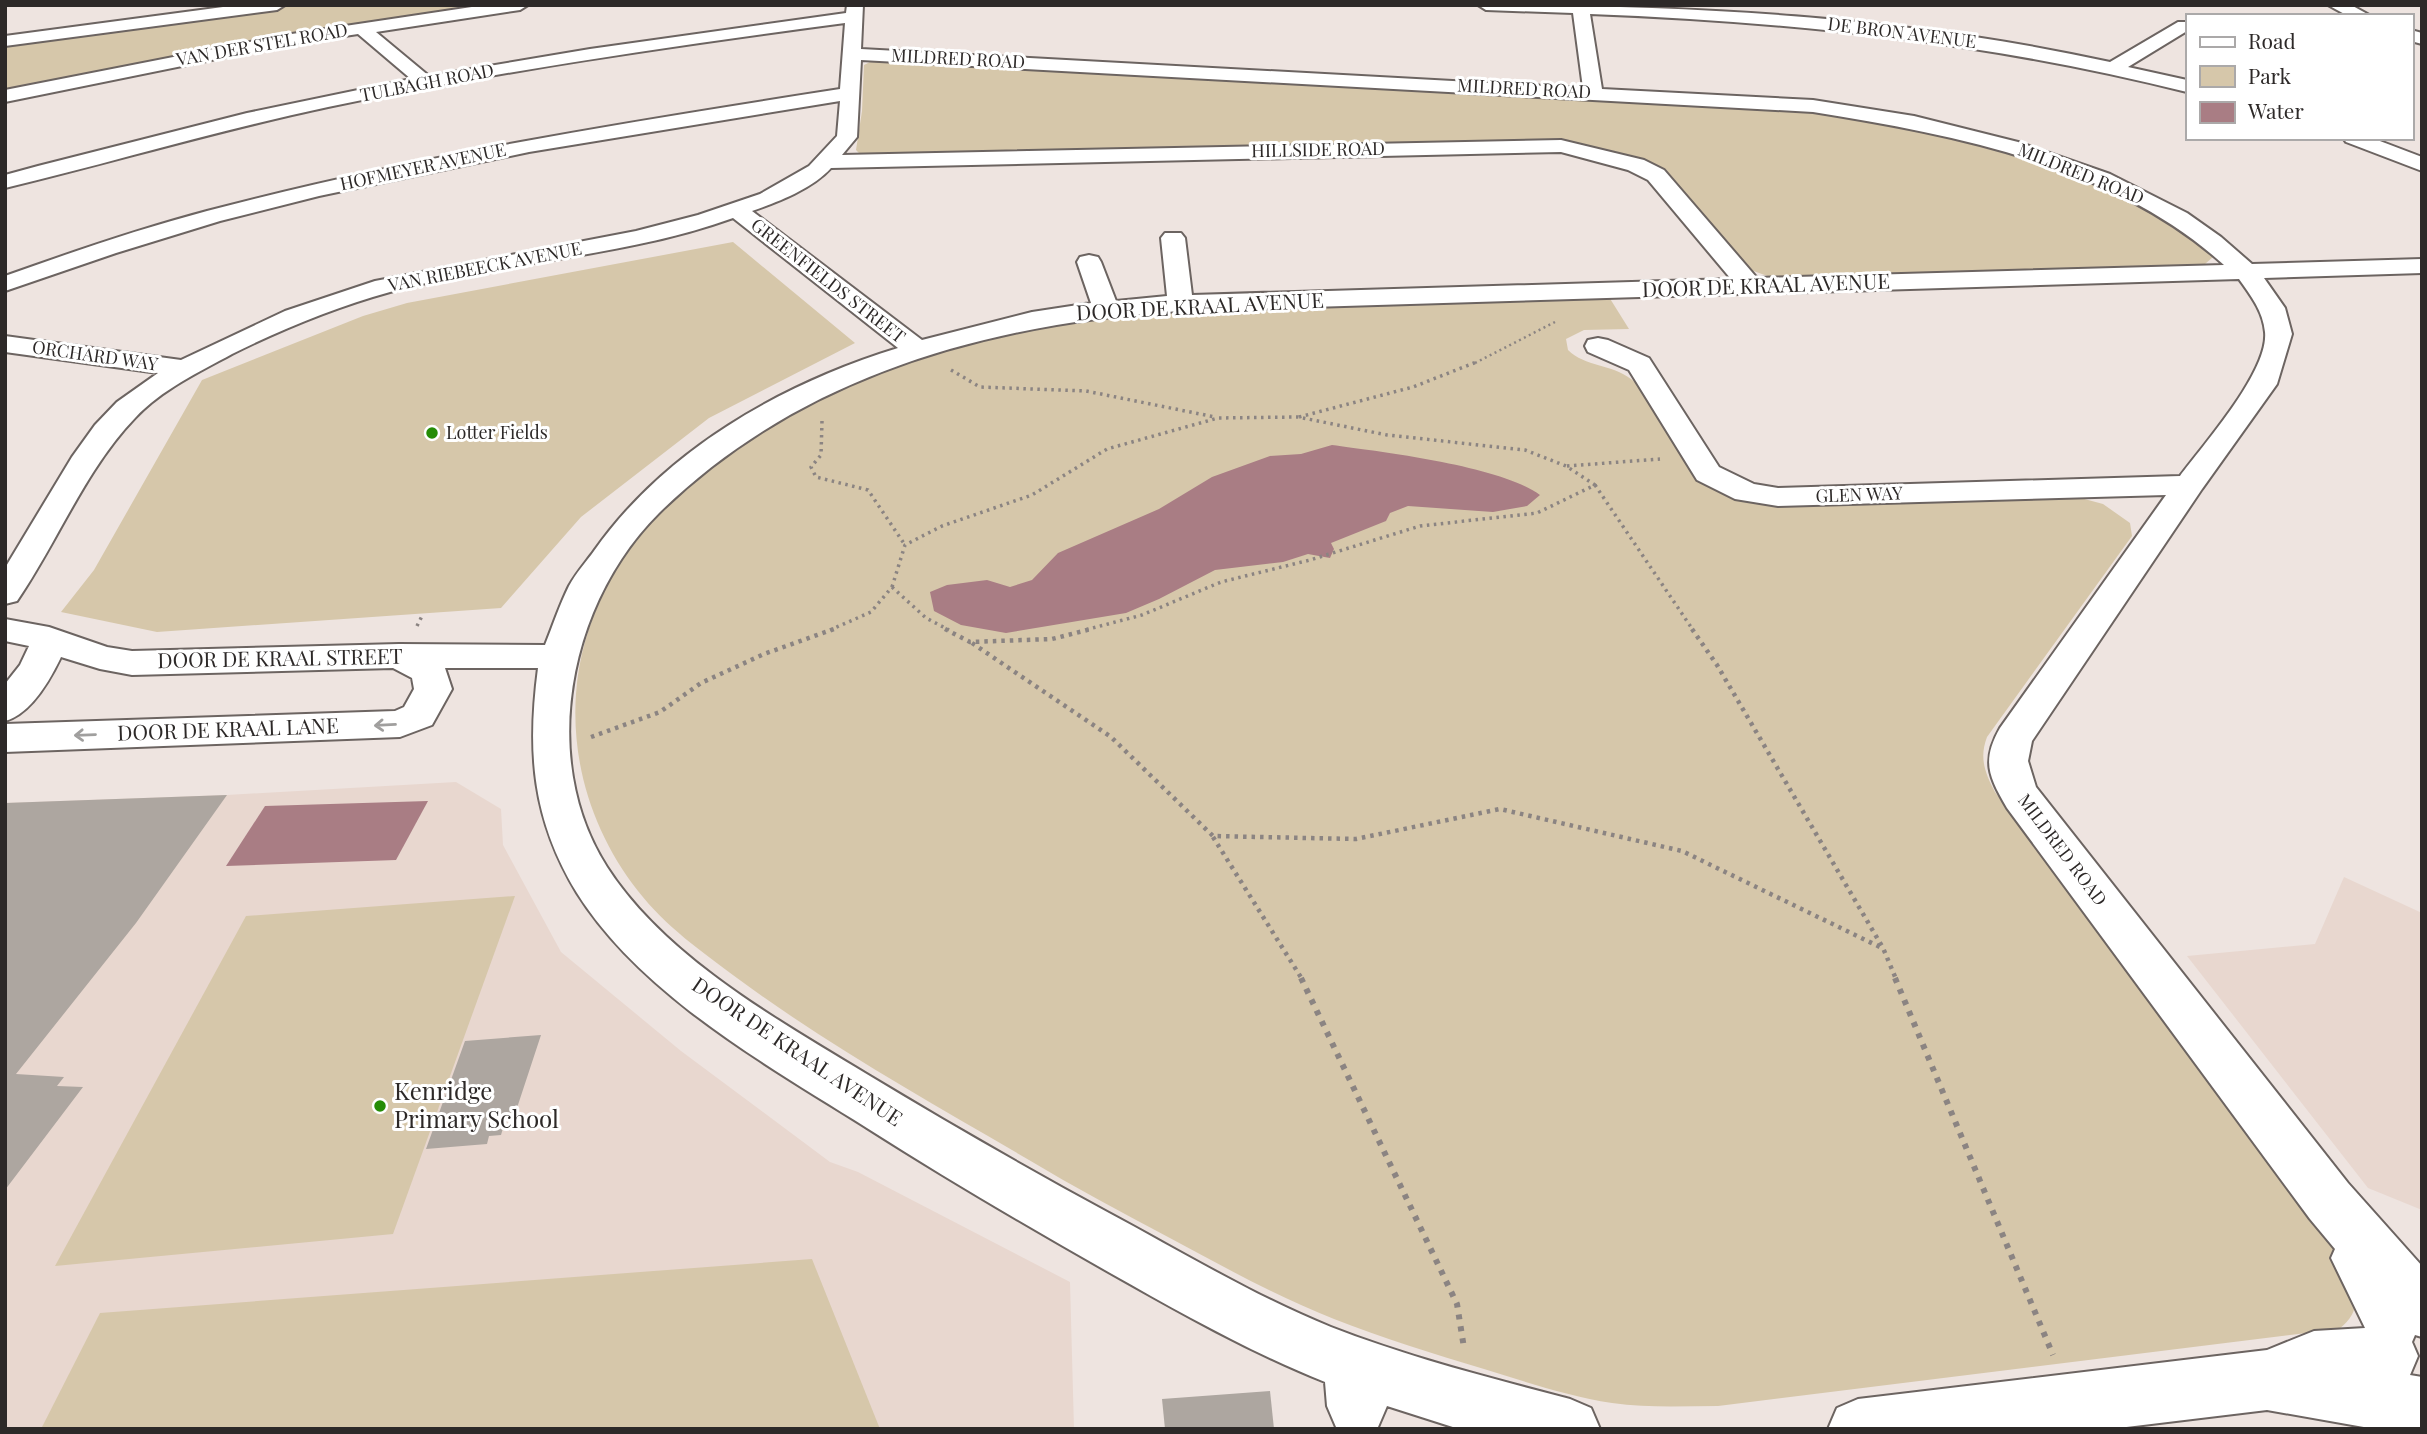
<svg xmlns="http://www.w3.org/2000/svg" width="2427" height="1434" font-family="'Playfair Display',serif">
<rect width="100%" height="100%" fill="#eee4e0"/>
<g fill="#e8d7cf">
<path d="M 456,782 L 501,809 L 503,845 L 561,952 L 681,1051 L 830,1162 L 858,1172 L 1070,1282 L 1074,1429 L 5,1429 L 5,803 L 227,795 Z"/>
<path d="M 2344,877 L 2422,913 L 2422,1210 L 2368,1188 L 2187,956 L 2315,944 Z"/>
</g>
<g fill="#d6c7aa">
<path d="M 294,5 L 503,5 L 5,93 L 5,44 Z"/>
<path d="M 876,59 L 1745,104 L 1888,121 L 2047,163 L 2134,199 L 2213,252 L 2213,257 L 2205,264 L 2195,267 L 1773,278 L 1748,269 L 1671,176 L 1662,170 L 1577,145 L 861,155 L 856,150 L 862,111 L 864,65 Z"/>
<path d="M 733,242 L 855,343 L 709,418 L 581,517 L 501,608 L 157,632 L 61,612 L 94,570 L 202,380 L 363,316 L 407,303 Z"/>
<path d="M 1609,297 L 1629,329 L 1584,330 L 1566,339 L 1568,350 C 1585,367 1612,364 1631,379 C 1642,387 1648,403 1655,414 C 1692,474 1700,498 1777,506 L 2077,497 L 2103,504 L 2130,523 L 2132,536 L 1987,737 C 1979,758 1985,773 1995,792 L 2342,1260 C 2353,1288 2367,1307 2339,1329 L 1718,1406 C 1683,1406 1647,1408 1612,1403 C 1568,1396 1526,1382 1484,1369 C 1433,1354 1383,1338 1334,1319 C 1276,1296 1222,1266 1168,1237 C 1121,1212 1074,1187 1029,1160 C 930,1102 829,1046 737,978 C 701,951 666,927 638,891 C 594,835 571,765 576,694 C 591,491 827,372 1002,333 C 1102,311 1204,309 1305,306 C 1406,303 1508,300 1609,297 Z"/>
<path d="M 515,896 L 393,1234 L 55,1266 L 246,916 Z"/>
<path d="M 812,1259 L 880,1429 L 41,1429 L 100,1313 Z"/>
</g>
<g fill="#a97d84">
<path d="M 1332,445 C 1383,452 1501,466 1540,495 L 1527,506 L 1493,512 L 1408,506 L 1390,513 L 1386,521 L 1331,543 L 1334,549 L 1330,558 L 1308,554 L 1283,562 L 1215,570 L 1159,599 L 1126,613 L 1006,633 L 961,625 L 934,611 L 930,592 L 947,585 L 987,580 L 1010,587 L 1032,580 L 1058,553 L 1159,509 L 1212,477 L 1270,456 L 1301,454 Z"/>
<path d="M 428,801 L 396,860 L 226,866 L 265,806 Z"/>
</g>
<g fill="#ada6a0">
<path d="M 227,795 L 136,923 L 16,1074 L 64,1077 L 57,1086 L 83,1087 L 5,1190 L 5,803 Z"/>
<path d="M 541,1035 L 514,1117 L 506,1118 L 501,1135 L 489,1136 L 487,1144 L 426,1149 L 465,1041 Z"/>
<path d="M 1270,1391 L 1274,1429 L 1165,1429 L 1162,1399 Z"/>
</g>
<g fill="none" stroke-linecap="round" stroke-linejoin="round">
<g stroke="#6c6461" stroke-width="4">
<g id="minor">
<path d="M 238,5 L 285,5 L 277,10 L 5,46 L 5,36 Z"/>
<path d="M 485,5 L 528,5 L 520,10 L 376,32 L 429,76 L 590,49 L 846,13 L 847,5 L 863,5 L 861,49 L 1583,88 L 1573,13 L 1486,10 L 1478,5 C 1691,5 1901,16 2110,62 L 2178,22 L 2187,22 L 2187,31 L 2128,67 L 2187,80 L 2187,92 C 1987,42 1795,22 1590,14 L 1602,89 L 1813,100 L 1914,116 L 2018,142 L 2110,174 L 2187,213 L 2221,237 L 2252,264 L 2422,259 L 2422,273 L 2264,278 L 2285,308 L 2292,334 L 2277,384 L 2202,489 L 2032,741 L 2028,761 L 2036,787 L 2348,1183 L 2422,1266 L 2422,1337 L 2415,1335 L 2412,1342 L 2418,1356 L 2410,1375 L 2422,1377 L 2422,1429 L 2375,1429 L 2267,1410 L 2110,1429 L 1828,1429 L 1837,1408 L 1858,1399 L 2267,1350 L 2314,1331 L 2365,1328 L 2331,1258 L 2335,1249 L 2310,1219 L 2007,808 C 1989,777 1981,761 2000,728 L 2166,495 L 1778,506 L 1735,499 L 1697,480 L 1629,370 L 1588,352 L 1585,346 L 1588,340 L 1598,338 L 1608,340 L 1649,358 L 1719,467 L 1754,484 L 1778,488 L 2180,476 C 2203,445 2269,371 2265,332 C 2263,311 2251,296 2239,279 L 1180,311 C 990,323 798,376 659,513 C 570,601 537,758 607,867 C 665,957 776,1019 865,1073 C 946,1122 1026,1168 1109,1213 C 1182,1252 1254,1296 1331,1327 C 1408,1357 1490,1378 1570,1399 L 1591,1408 L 1600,1429 L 1459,1429 L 1387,1406 L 1378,1427 L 1336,1427 L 1327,1406 L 1325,1382 C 1250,1352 1181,1313 1112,1274 C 1029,1227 947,1179 867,1128 C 767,1065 641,995 577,893 C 532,819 527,752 538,668 L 445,668 L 452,689 L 432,725 L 400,737 L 5,752 L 5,724 L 395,711 L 404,707 L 414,689 L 412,678 L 393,668 L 132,675 L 100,669 L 61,657 C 50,680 31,714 5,721 L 5,684 L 20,665 L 29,646 L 5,641 L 5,619 L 49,627 L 107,647 L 132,651 L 399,644 L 545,645 C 553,625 560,604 569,586 C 576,573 586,562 594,551 C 665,450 781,384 898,348 L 733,218 C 622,258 503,261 390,292 C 336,307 282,329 232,354 C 199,372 161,390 135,418 C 85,470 58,541 17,601 L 5,604 L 5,568 L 72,457 L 95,425 L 117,402 L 158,373 L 5,352 L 5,336 L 181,360 L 285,311 L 375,281 L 636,231 L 698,215 L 760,194 L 809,166 L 837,136 L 840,101 L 529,152 L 319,196 L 220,221 L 116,253 L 5,291 L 5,276 C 72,252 139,229 207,211 C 415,156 628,122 840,89 L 845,23 C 672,46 499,71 328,107 C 219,130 113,162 5,188 L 5,175 L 38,166 L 247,113 L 411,79 L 358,34 L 285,45 L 5,102 L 5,90 L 285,35 ZM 861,60 L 1813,112 C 1956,135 2113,165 2224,265 L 1757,278 L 1664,170 L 1644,160 L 1561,140 L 842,155 L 857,137 ZM 1561,152 L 1628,170 L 1648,180 L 1731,279 L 1192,295 L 1185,238 L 1181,233 L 1165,233 L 1161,238 L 1167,296 L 1116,301 L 1101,262 L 1098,257 L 1089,255 L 1080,257 L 1077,262 L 1091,303 L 1032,312 L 922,340 L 752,211 C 778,202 812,189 831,168 Z"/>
<path d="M 2328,5 L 2351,5 L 2371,16 L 2348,16 Z"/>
<path d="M 2411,30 L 2422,33 L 2422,44 L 2411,41 Z"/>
<path d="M 2343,138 L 2372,138 L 2422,157 L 2422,171 L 2346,142 Z"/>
</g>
</g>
<path stroke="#8b8482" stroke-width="2.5" stroke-dasharray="2 3.5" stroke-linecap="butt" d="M 1475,363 L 1555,322"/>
<g stroke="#8b8482" stroke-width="3.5" stroke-dasharray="2.5 4.5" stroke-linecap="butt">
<path d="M 951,370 L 980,387 L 1086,391 L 1215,417"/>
<path d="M 1299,417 L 1413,387 L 1479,361"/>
<path d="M 822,421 L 821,455 L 811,467 L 816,477 L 868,490 L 905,545"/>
<path d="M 1567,466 L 1660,459"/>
<path d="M 1595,485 L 1693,630"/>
<path d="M 892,587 L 926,618 L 949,630"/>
<path d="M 892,587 L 905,545 L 942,526 L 1032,495 L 1107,449 L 1218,418 L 1298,417 L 1387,435 L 1525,450 L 1566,466 L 1595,485 L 1537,513 L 1420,526 L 1310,560 L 1221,582 L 1142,615 L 1085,630"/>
<path d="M 417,626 L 423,614"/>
<path d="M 830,630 L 871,612 L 892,587"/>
</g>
<g stroke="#8b8482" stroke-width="4.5" stroke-dasharray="3.5 5" stroke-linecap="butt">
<path d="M 945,629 L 970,642 L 1052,639 L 1091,629"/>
<path d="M 1692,629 L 1717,665 L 1883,948 L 1896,979"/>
<path d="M 972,643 L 1111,737 L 1213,836 L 1356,839 L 1500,809 L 1682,851 L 1882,948"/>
<path d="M 591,737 L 660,712 L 701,683 L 764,654 L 834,629"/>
<path d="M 1213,837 L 1302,979"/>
</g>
<g stroke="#8b8482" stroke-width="6" stroke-dasharray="5 7" stroke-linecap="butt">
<path d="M 1301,978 L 1457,1304 L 1464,1348"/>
<path d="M 1895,978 L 2053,1355"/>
</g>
<use href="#minor" fill="#fff" fill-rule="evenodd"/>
</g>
<defs><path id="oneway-shaft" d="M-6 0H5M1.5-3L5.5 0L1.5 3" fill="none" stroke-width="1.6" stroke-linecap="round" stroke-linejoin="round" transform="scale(1.75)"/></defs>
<g stroke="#a09f9e">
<use href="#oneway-shaft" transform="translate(385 725) rotate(177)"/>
<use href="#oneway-shaft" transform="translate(85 735) rotate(178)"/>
</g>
<g fill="#258c06" stroke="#fff" stroke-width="2.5">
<circle cx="432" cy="433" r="7"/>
<circle cx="380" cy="1106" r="7"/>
</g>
<g text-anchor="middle" stroke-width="6" stroke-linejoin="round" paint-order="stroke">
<g font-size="18" fill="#2d2928" stroke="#fff">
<text transform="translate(1902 33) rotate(7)" y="6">DE BRON AVENUE</text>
<text transform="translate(262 45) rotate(-10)" y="6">VAN DER STEL ROAD</text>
<text transform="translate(958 59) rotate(3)" y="6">MILDRED ROAD</text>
<text transform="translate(427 83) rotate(-11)" y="6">TULBAGH ROAD</text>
<text transform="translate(1524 89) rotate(3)" y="6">MILDRED ROAD</text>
<text transform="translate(1318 150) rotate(-1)" y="6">HILLSIDE ROAD</text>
<text transform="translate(423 167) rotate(-12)" y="6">HOFMEYER AVENUE</text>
<text transform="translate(2081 174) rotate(22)" y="6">MILDRED ROAD</text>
<text transform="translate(485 267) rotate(-11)" y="6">VAN RIEBEECK AVENUE</text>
<text transform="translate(828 281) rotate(38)" y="6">GREENFIELDS STREET</text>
<text transform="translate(95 356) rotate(8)" y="6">ORCHARD WAY</text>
<text transform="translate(1859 495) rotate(-2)" y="6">GLEN WAY</text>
<text transform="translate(2062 850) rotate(53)" y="6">MILDRED ROAD</text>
</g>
<g font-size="18" fill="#2d2928" stroke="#fff" text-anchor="start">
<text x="446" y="439">Lotter Fields</text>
</g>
<g font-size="21" fill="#2d2928" stroke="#fff">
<text transform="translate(1766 286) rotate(-2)" y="7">DOOR DE KRAAL AVENUE</text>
<text transform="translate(1200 307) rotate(-3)" y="7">DOOR DE KRAAL AVENUE</text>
<text transform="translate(280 659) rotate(-1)" y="7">DOOR DE KRAAL STREET</text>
<text transform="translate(228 730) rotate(-2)" y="7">DOOR DE KRAAL LANE</text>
<text transform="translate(797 1052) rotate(34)" y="7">DOOR DE KRAAL AVENUE</text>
</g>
<g font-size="24" fill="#2d2928" stroke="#fff" text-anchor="start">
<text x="394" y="1100">Kenridge<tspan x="394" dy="28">Primary School</tspan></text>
</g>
</g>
<rect width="2427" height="1434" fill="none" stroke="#2d2928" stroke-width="14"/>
<rect x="2186" y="14" width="228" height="126" fill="#ffffff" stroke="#aba9a9" stroke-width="2"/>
<rect x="2200" y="37" width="35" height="10" fill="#ffffff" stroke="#aba9a9" stroke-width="2"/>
<text x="2248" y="49" font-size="21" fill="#2d2928">Road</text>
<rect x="2200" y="66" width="35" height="21" fill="#d6c7aa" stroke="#aba9a9" stroke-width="2"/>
<text x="2248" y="84" font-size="21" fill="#2d2928">Park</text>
<rect x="2200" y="102" width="35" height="21" fill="#a97d84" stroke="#aba9a9" stroke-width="2"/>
<text x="2248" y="119" font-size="21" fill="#2d2928">Water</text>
</svg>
